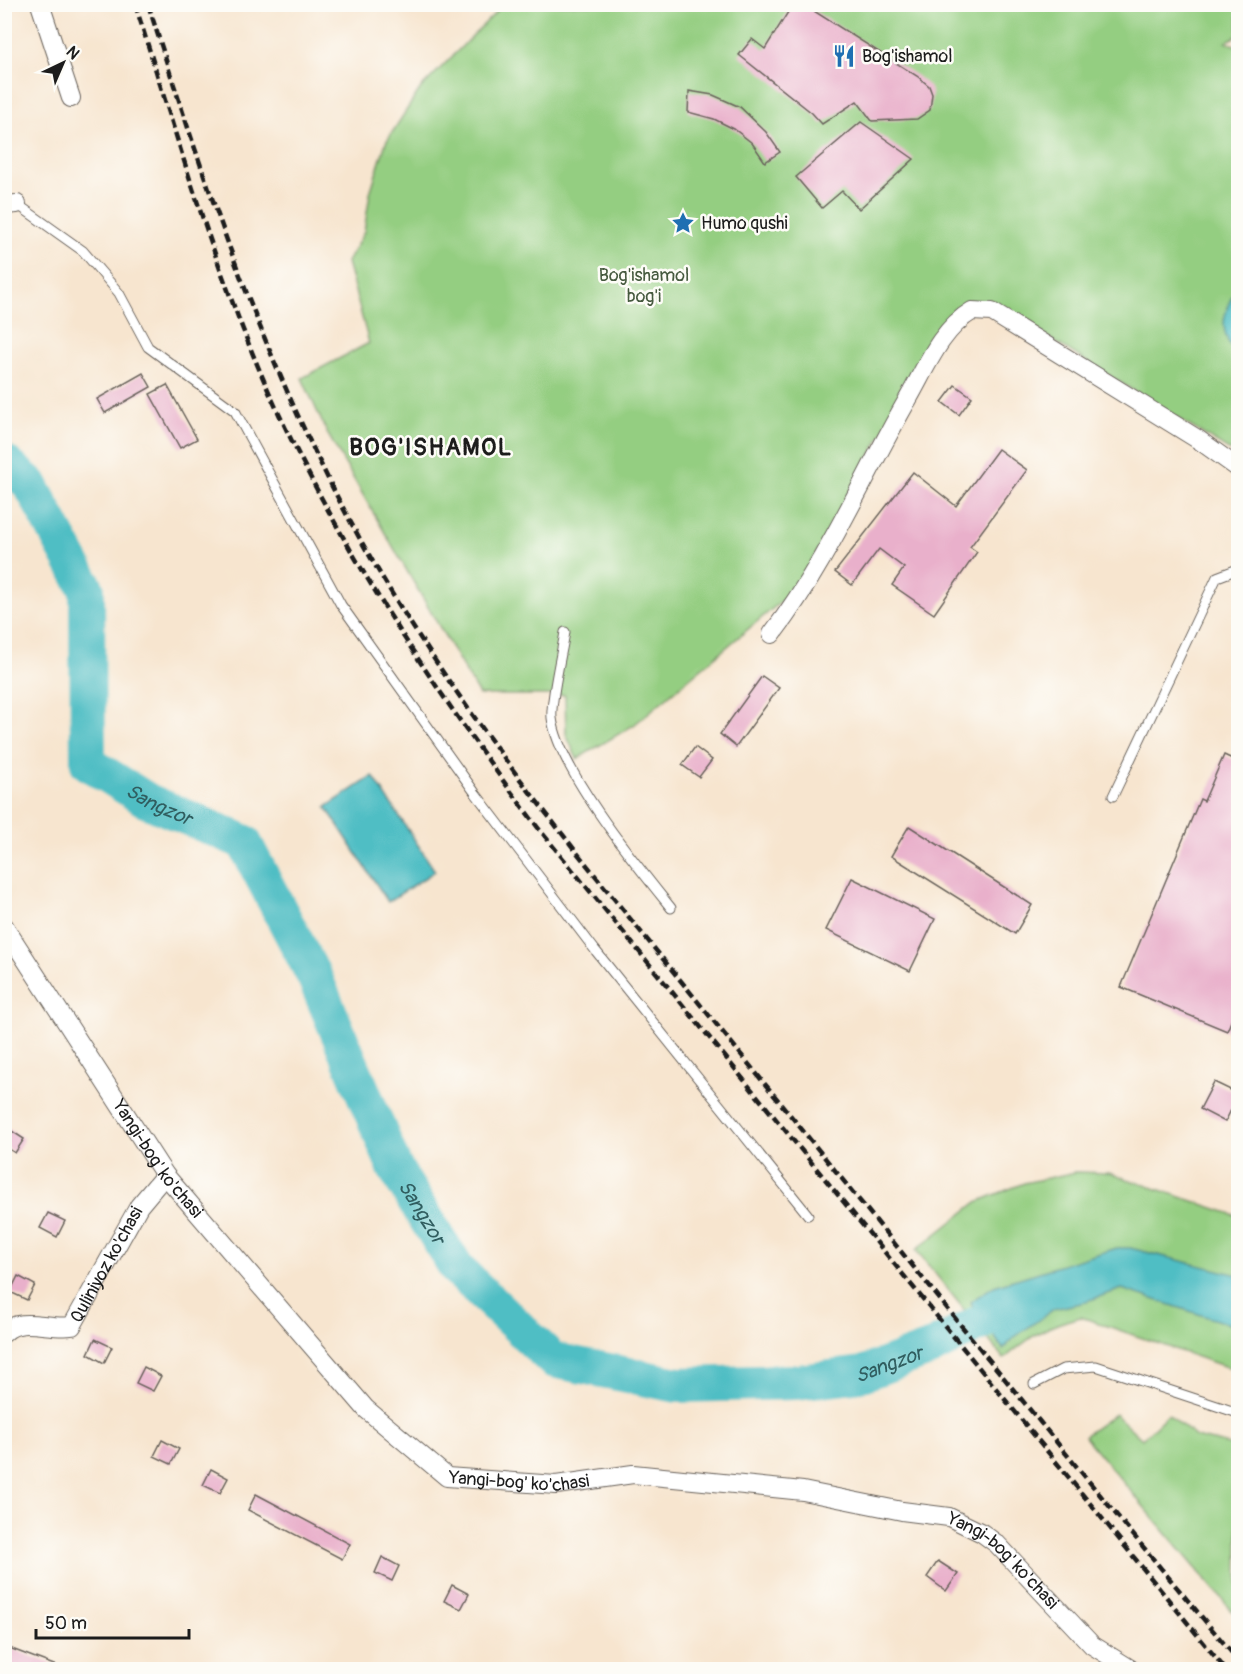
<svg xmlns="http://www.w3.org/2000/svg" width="1243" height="1674" font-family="Pangolin,sans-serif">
<rect width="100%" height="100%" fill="#fdfcf7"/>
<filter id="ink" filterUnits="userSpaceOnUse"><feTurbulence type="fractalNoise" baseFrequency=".0167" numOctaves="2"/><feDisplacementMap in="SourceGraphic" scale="12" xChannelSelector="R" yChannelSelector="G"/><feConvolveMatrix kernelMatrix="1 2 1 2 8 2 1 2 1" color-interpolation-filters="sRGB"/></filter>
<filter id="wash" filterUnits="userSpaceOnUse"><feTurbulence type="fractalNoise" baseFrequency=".008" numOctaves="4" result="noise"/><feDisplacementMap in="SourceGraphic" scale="24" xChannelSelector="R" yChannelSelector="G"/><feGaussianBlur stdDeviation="1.35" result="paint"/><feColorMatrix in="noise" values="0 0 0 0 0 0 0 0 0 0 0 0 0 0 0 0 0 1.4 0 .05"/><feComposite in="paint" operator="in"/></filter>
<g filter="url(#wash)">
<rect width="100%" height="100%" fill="#f7e5cf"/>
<g fill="#94ce81" stroke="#58754e" stroke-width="1.5">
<path d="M 503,5 L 1238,5 L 1238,35 L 1226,42 L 1238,46 L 1238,456 L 991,302 C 963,302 958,307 941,328 L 797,588 L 634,725 L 577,759 L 566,734 L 565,695 L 479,695 L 327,433 L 302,378 L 369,343 L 347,262 L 364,232 L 370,193 L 386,142 L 420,89 Z"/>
<path d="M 1076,1172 L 1109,1173 L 1238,1216 L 1238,1371 L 1081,1317 C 1046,1325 1031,1336 1004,1359 L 916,1250 L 977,1202 L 1024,1183 Z"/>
<path d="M 1115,1414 L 1142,1439 L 1168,1414 L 1196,1437 L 1238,1447 L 1238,1618 L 1084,1436 Z"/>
</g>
<g fill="#4fbec4" stroke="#366d70" stroke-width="1.5">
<path d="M 1238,285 L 1238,358 C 1217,330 1222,314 1238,285 Z"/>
<path d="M 373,776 L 435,871 L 388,902 L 326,807 Z"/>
<path d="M 1117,1248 L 1130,1248 L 1238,1275 L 1238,1327 L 1122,1289 L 1081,1303 L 1054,1309 L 1015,1337 L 1003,1349 L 970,1302 L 994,1286 Z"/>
</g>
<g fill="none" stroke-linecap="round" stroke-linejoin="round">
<path stroke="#4fbec4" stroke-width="36" id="s1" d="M 4,462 L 30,484 L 87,590 L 88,763 L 148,801 L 244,842 L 315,978 L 395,1168 L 457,1269 L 553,1360 L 678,1385 L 797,1382 L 862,1374 L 929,1349 L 1028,1298"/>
</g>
<g id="blocks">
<g fill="#e9b0cb">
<path d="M 793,4 L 803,4 L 917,76 L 929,86 L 932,94 L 930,110 L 917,119 L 872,121 L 857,101 L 822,124 L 812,113 L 739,55 L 752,39 L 765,49 Z"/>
<path d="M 689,91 L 713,95 L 740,107 L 766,132 L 780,152 L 765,162 L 752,143 L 734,129 L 714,119 L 688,112 Z"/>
<path d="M 861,122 L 914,159 L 859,209 L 842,191 L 822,208 L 796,177 Z"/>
<path d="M 143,373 L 151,387 L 105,413 L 97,399 Z"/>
<path d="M 167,385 L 197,439 L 180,448 L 150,394 Z"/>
<path d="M 955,385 L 972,397 L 959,415 L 942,402 Z"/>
<path d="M 998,449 L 1027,470 L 970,547 L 977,552 L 934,614 L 892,585 L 904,568 L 879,549 L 852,585 L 835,572 L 913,472 L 956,506 Z"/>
<path d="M 762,676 L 779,688 L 736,747 L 720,734 Z"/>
<path d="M 695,747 L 712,760 L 699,777 L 682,765 Z"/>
<path d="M 1224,755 L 1239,762 L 1239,1002 L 1227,1031 L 1121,987 L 1200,799 L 1204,801 Z"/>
<path d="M 909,826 L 1032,905 L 1015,934 L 891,856 Z"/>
<path d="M 852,878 L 935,919 L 910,971 L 826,930 Z"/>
<path d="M 1214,1082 L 1239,1094 L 1225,1122 L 1200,1109 Z"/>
<path d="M 4,1126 L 24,1139 L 15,1153 L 4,1146 Z"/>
<path d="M 48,1213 L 65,1221 L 57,1237 L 40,1228 Z"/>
<path d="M 18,1276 L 35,1285 L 27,1300 L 10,1292 Z"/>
<path d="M 95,1339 L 112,1347 L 104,1363 L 88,1354 Z"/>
<path d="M 144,1367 L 161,1376 L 153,1391 L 136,1383 Z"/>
<path d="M 162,1440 L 179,1449 L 171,1464 L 154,1456 Z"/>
<path d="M 211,1469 L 228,1478 L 220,1493 L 203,1485 Z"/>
<path d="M 256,1494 L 350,1544 L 342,1559 L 248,1510 Z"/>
<path d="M 382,1557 L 399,1566 L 392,1581 L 375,1573 Z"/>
<path d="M 938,1561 L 958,1574 L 946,1591 L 927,1577 Z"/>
<path d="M 452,1585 L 469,1594 L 461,1609 L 444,1601 Z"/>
<path d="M 4,1646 L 62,1668 L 62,1670 L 4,1670 Z"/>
</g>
</g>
</g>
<g filter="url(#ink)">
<use href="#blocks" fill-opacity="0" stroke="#69625b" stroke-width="1.5"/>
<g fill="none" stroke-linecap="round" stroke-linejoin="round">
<g stroke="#69625b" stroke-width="11">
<g id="service">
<path d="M 17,204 L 83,251 L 119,293 L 148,347 L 235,411 L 341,605 L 476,794 L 595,950 L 808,1215"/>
<path d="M 565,632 C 562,652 550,702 552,718 C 558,769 638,867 671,908"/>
<path d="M 1113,796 L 1217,577 L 1238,569"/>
<path d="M 1034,1384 L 1063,1369 L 1096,1366 L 1238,1413"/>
</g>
</g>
<g stroke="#69625b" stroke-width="20">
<g id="minor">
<path d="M 40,4 L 71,98"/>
<path d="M 4,205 L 17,204"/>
<path d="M 772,634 C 827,562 863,477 908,399 C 926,368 940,330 972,311 L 992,312 L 1199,440 L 1238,468"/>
<path id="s2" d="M 4,926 L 165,1175 L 366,1409 L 447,1477 L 556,1485 L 633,1474 L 803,1491 L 902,1511 L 949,1517 L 982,1533 L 997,1544 L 1092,1645 L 1132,1670"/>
<path id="s3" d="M 4,1333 C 20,1315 49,1330 72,1326 L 139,1206 L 165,1175"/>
</g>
</g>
<use href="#service" stroke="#fff" stroke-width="9"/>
<use href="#minor" stroke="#fff" stroke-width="18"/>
<g stroke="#1c1c1c" stroke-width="4.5" stroke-dasharray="9 4.5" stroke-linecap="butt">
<path d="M 135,4 C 181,149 222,297 288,433 C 358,576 444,703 539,829 L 1226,1670"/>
<path d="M 148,4 C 204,180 261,355 349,519 C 453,711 597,877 734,1046 C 901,1251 1067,1458 1238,1660"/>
</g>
</g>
</g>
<defs>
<g id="restaurant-bare" transform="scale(1.8)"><path d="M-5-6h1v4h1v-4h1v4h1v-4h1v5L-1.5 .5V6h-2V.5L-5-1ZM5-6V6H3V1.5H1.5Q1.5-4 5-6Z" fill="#1f6fb2" stroke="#fdfcf7" stroke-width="2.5" paint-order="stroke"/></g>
<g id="sight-bare" transform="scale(1.8)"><path d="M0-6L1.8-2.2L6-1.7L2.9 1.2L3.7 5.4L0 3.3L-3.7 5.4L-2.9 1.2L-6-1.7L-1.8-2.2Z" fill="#1f6fb2" stroke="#fdfcf7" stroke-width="2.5" paint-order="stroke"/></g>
</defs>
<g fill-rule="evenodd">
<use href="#restaurant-bare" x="844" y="56"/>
<use href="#sight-bare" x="683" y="223"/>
</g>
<g text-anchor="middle" stroke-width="5" stroke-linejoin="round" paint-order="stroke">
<g font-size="18" fill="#1c1c1c" stroke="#fdfcf7" text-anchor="start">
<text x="862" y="62">Bog'ishamol</text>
<text x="701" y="229">Humo qushi</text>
</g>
<g font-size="18" fill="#465a3f" stroke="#fdfcf7">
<text x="644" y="281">Bog'ishamol<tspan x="644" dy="21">bog'i</tspan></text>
</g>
<g font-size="18" fill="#1c1c1c" stroke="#fdfcf7">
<text dy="6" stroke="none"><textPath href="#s2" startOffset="279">Yangi-bog' ko'chasi</textPath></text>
<text dy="6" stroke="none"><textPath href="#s3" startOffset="141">Quliniyoz ko'chasi</textPath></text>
<text dy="6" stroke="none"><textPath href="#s2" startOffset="783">Yangi-bog' ko'chasi</textPath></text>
<text dy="6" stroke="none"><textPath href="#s2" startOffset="1287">Yangi-bog' ko'chasi</textPath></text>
</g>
<g font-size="20" font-style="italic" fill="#305d5f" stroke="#fdfcf7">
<text dy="7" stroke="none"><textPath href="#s1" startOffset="410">Sangzor</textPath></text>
<text dy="7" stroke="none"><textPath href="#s1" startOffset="914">Sangzor</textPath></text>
<text dy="7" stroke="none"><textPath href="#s1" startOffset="1454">Sangzor</textPath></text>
</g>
<g font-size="24" font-weight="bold" letter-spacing="1.5" fill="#1c1c1c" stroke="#fdfcf7">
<text x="431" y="455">BOG'ISHAMOL</text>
</g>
</g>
<rect width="1243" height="1674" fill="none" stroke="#fdfcf7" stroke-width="24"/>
<g transform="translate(63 63) rotate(44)" stroke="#fdfcf7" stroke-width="4.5" paint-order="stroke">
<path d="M0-4.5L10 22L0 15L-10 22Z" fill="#1c1c1c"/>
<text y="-9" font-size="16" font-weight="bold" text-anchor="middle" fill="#1c1c1c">N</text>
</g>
<path d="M36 1629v9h153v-9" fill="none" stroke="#1c1c1c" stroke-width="3"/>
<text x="45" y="1629" font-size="18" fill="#1c1c1c" stroke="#fdfcf7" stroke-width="4.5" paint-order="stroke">50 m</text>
</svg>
